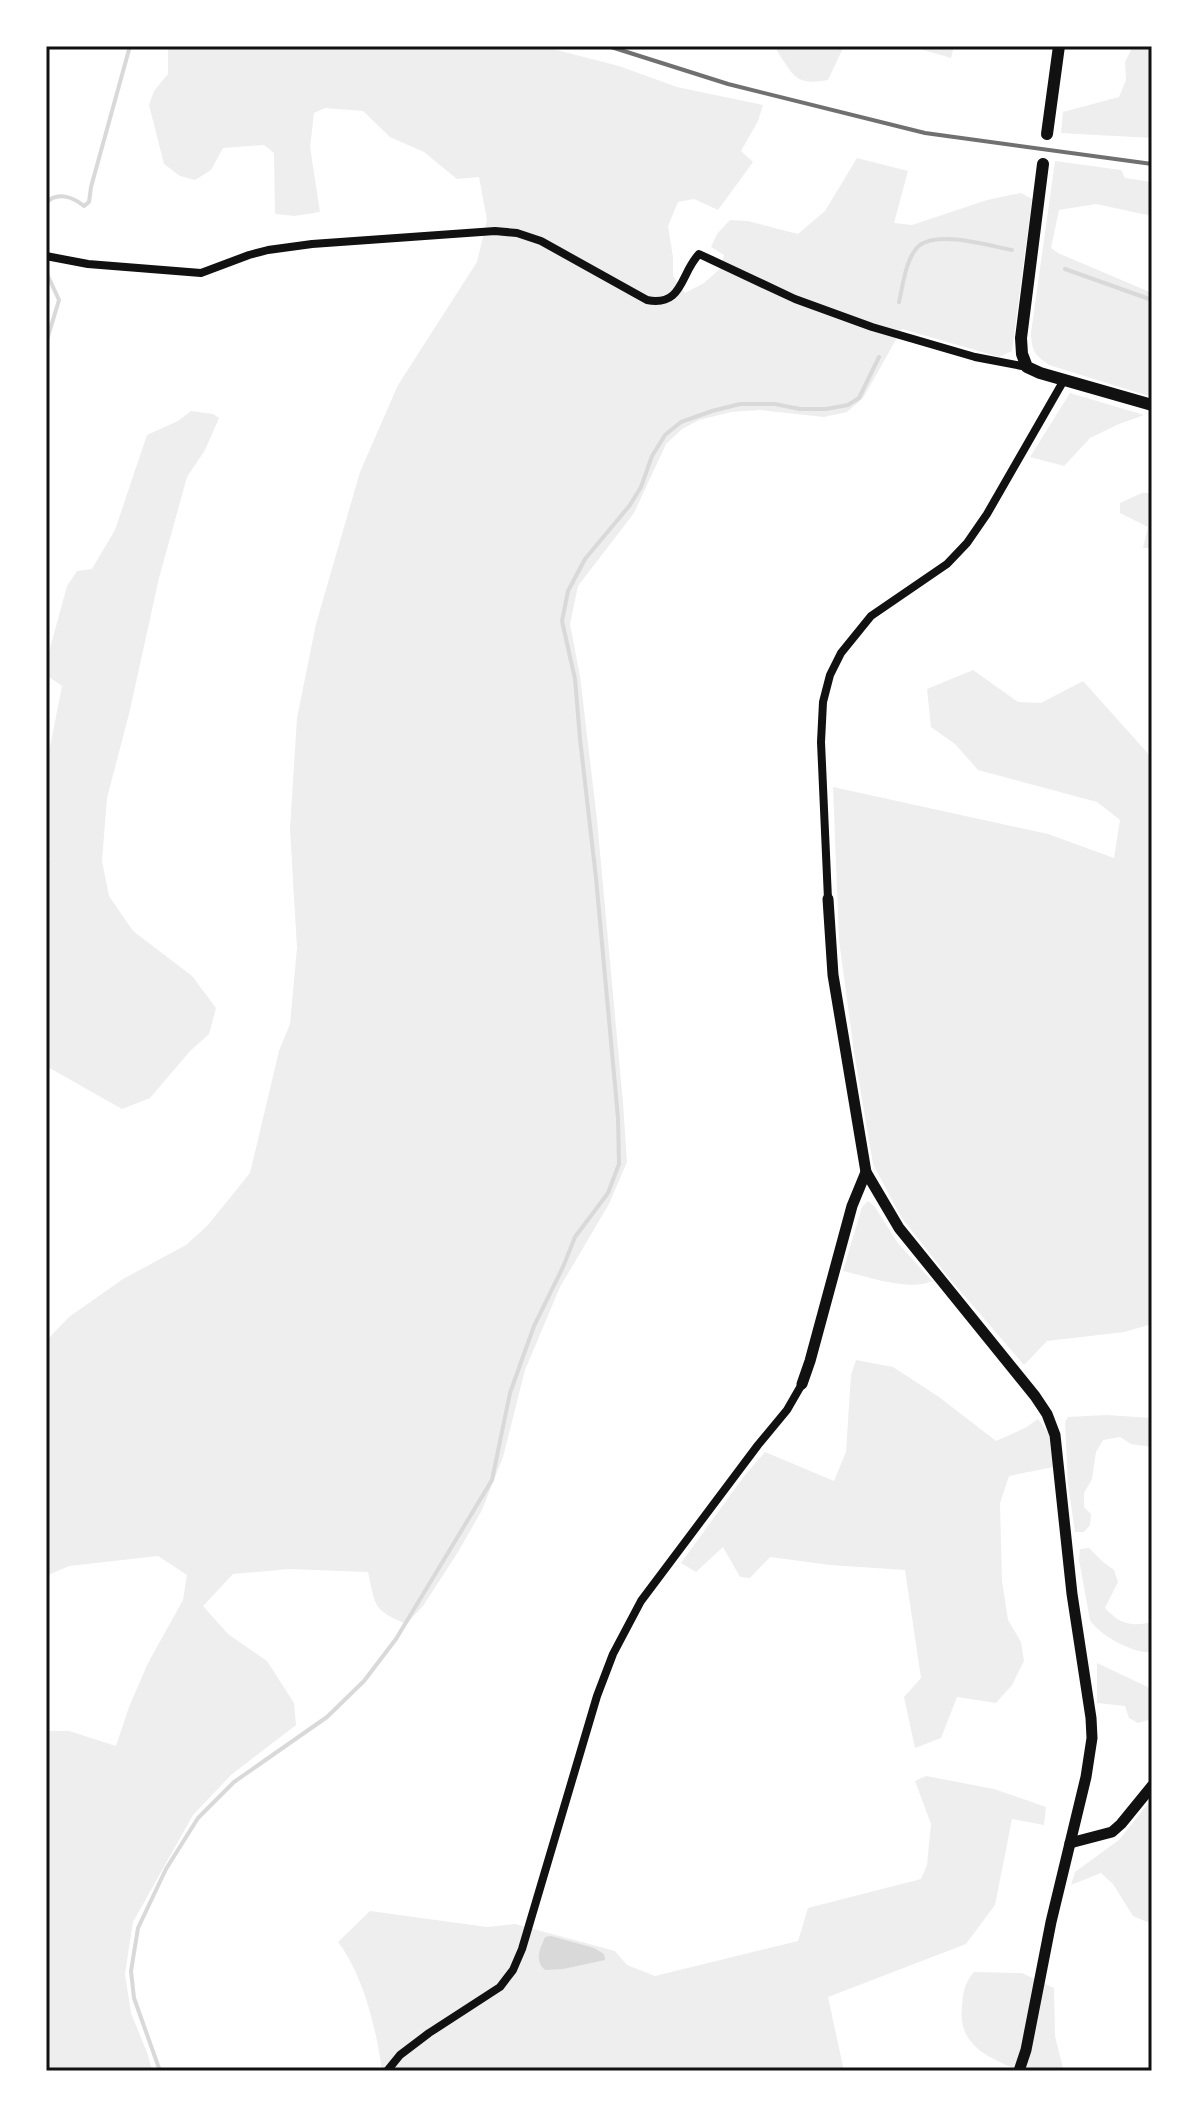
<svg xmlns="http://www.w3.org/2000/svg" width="1198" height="2117" font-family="Merriweather,serif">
<rect width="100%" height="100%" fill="#fff"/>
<g fill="#eee">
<path d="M 168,46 L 541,46 L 619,66 L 677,87 L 763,105 L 758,121 L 741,151 L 753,162 L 718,210 L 694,199 L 678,202 L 668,226 L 673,257 L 673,276 L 685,293 L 704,283 L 721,268 L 724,255 L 711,247 L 717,234 L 730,220 L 748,221 L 798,234 L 825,211 L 857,158 L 908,171 L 894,223 L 912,225 L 987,200 L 1021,193 L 1032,199 L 1012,351 L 999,357 L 902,329 L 863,398 L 847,412 L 824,417 L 759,410 L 731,412 L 699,420 L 682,429 L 666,444 L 634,513 L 578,586 L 570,624 L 580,676 L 597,820 L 623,1103 L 627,1162 L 609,1204 L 560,1287 L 525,1370 L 503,1457 L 482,1510 L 458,1552 L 423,1606 L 406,1624 C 372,1609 376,1607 368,1572 L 289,1569 L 233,1574 L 203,1606 L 228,1634 L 267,1661 L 294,1703 L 296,1725 L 231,1775 L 193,1815 L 133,1922 L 125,1974 L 131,2013 L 148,2055 L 152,2071 L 46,2071 L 46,1731 L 69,1731 L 116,1746 L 129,1707 L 148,1663 L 183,1600 L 187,1575 L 158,1556 L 69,1566 L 46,1576 L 46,1341 L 69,1317 L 123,1279 L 186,1245 L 208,1225 L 250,1173 L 279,1051 L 290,1024 L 297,948 L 290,829 L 297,718 L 316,624 L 360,472 L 398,385 L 477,262 L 487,220 L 479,177 L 457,179 L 424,152 L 390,137 L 363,111 L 325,108 L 314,113 L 310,147 L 320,212 L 294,216 L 275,214 L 274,153 L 264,145 L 223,148 L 211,170 L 195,180 L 180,176 L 164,164 L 149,105 L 154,91 L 168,74 Z"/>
<path d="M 777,46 L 844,46 L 828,80 C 795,86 794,76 777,51 Z"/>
<path d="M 910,46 L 954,46 L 951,58 Z"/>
<path d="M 1133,46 L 1152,46 L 1152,138 L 1061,133 L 1063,112 L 1119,97 L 1126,80 L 1125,62 Z"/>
<path d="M 1055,161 L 1121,170 L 1125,178 L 1152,182 L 1152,216 L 1096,204 L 1059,210 L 1051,248 L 1058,253 L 1152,293 L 1152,397 L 1049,365 C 1034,354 1032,352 1031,333 Z"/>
<path d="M 1070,393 L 1144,415 L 1119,424 L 1090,438 L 1064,466 L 1030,457 Z"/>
<path d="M 191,411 L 213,414 L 219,418 L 205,450 L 187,477 L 159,578 L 129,714 L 107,798 L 102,861 L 109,896 L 133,931 L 192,976 L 216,1008 L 209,1034 L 190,1051 L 150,1098 L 122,1109 L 46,1066 L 46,867 L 50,859 L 46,849 L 46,767 L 62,686 L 46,675 L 46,663 L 67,586 L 77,571 L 92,569 L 115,530 L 147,435 L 178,421 Z"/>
<path d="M 1142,493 L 1152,493 L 1152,548 L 1143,548 L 1148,527 L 1120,513 L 1120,503 Z"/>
<path d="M 973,670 L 1018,702 L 1041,703 L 1083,681 L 1152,758 L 1152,1324 L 1124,1332 L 1047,1341 L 1024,1365 L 949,1278 L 901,1217 L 873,1164 L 854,1052 L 839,940 L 833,787 L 1048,834 L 1114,858 L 1120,820 L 1097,802 L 978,770 L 955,744 L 931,727 L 927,689 Z"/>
<path d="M 868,1201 L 875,1207 L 897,1242 L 932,1281 C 910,1292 866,1276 843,1271 L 862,1207 Z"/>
<path d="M 856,1360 L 893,1367 L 939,1397 L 996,1441 L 1025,1428 L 1038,1419 L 1049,1434 L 1053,1467 L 1009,1476 L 1000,1503 L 1002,1581 L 1008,1620 L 1021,1642 L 1024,1661 L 1012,1685 L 996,1703 L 957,1697 L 941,1738 L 915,1748 L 904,1697 L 921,1678 L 905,1570 L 830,1565 L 770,1557 L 750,1578 L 740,1577 L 723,1547 L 696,1572 L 681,1563 L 745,1475 L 765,1452 L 834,1481 L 846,1452 L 851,1375 Z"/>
<path d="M 1106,1415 L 1152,1418 L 1152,1447 L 1131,1444 L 1120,1437 L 1103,1440 L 1096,1452 L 1092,1479 L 1084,1493 L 1084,1507 L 1091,1514 L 1090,1525 L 1084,1532 L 1075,1532 L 1068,1484 L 1065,1422 L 1068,1417 Z"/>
<path d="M 1089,1548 L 1103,1562 L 1114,1570 L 1118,1582 L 1105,1608 C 1120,1624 1130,1627 1152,1622 L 1152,1652 C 1135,1655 1099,1635 1090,1620 L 1079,1560 L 1080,1549 Z"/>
<path d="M 1097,1663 L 1152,1689 L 1152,1723 L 1148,1720 L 1138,1723 L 1129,1718 L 1125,1706 L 1097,1703 Z"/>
<path d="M 926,1776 L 994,1789 L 1046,1807 L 1044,1825 L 1012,1819 L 995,1905 L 966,1944 L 828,1997 L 844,2071 L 382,2071 C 377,2031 363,1974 338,1942 L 370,1911 L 487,1927 L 515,1924 L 615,1951 L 627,1965 L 655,1976 L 798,1941 L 808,1908 L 921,1879 L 927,1865 L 931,1824 L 915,1781 Z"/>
<path d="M 1152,1799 L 1152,1924 L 1133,1916 L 1113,1884 L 1101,1873 L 1071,1885 L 1075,1872 L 1119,1840 Z"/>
<path d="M 974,1972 L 1022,1973 L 1054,1988 L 1055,2036 L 1063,2068 L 1065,2071 L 1012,2071 L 1011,2067 C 983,2055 958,2042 962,2007 C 963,1992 964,1984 974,1972 Z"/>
</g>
<path fill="#d9d9d9" d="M 551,1936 L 594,1948 L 604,1954 L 605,1960 L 563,1969 L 545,1970 C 534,1960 540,1949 545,1937 Z"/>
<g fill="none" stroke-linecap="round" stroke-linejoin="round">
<g stroke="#d9d9d9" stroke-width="4">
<path d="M 46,203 C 57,191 73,197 84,206 L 89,202 L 91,187 L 130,46"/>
<path d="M 46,249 L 47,274 L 59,300 L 46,343"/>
<path d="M 1065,269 L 1152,300"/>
<path d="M 899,302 C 903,286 905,262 916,249 C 932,228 990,246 1012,250"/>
<path d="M 160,2071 L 134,1998 L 131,1971 L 138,1928 L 166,1869 L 198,1818 L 234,1782 L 327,1717 L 364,1681 L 396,1639 L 492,1480 L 510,1393 L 534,1326 L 563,1267 L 575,1237 L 608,1193 L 619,1164 L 618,1118 L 596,878 L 580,739 L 575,679 L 562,621 L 568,591 L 585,559 L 630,505 L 641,487 L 652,456 L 665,435 L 681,422 L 712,411 L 740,404 L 775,404 L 800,409 L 826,409 L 848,405 L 859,398 L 879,357"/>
</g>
<g stroke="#111" stroke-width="8">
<path d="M 46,256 L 88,264 L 201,273 L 249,255 L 268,250 L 312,244 L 495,231 L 517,233 L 541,241 L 647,300 C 683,307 680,274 699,254 L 795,299 L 872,327 L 975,357 L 1027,367"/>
<path d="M 828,899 L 821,742 L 823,702 L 830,675 L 841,653 L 871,616 L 947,564 L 967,543 L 987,514 L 1064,380"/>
<path d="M 387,2071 L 400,2055 L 429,2033 L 500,1987 L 513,1970 L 522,1949 L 597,1696 L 613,1654 L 641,1601 L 758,1445 L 787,1410 L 802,1384"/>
</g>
<g stroke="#111" stroke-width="11">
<path d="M 828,899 L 833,975 L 866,1172 L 899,1228 L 1035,1396 L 1047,1414 L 1055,1435 L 1072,1594 L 1091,1718 L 1092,1738 L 1086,1777 L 1051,1922 L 1026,2050 L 1019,2071"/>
<path d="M 802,1384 L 810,1361 L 852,1206 L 866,1172"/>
<path d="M 1070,1843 L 1112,1832 L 1121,1824 L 1152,1786"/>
</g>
<g stroke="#111" stroke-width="12">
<path d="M 1047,134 L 1059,46"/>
<path d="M 1043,164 L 1021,338 L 1022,354 L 1027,367 L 1040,373 L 1152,405"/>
</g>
<path stroke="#707070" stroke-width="4" d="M 608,46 L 728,84 L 925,133 L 1152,164"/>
</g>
<rect width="1198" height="2117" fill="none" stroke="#ffffff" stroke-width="96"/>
<rect x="48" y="48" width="1102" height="2021" fill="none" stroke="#111" stroke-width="3"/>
</svg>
